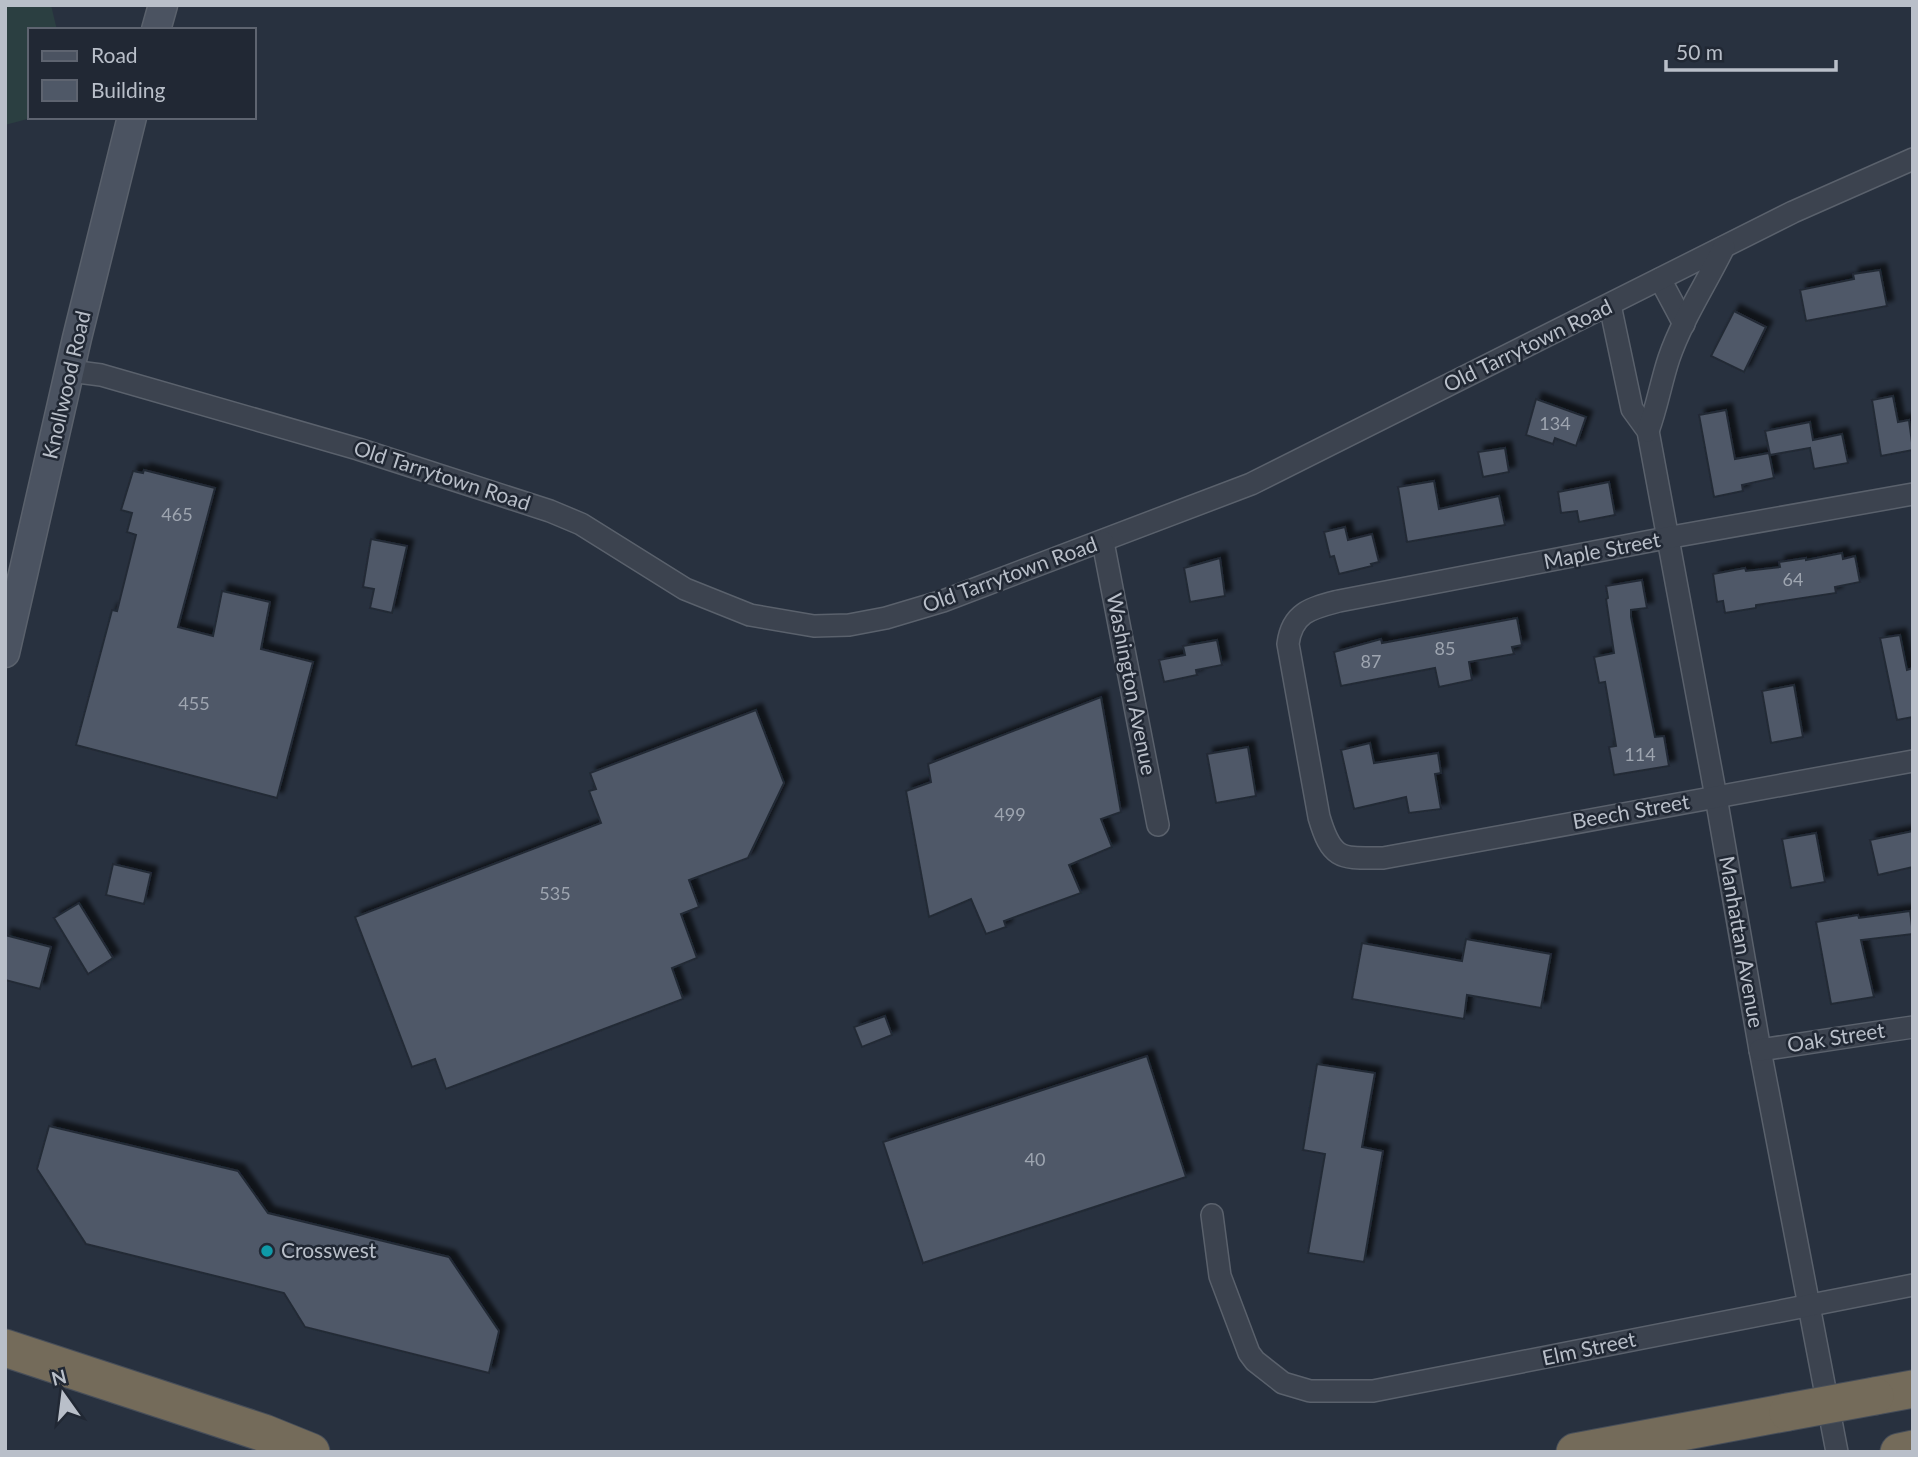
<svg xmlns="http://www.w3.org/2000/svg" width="1918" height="1457" font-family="Lato,sans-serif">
<defs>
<filter id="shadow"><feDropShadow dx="6" dy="-6" stdDeviation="2" flood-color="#0009"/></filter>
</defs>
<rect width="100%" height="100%" fill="#28313f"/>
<path fill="#2b3f41" d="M 5,5 L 51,5 L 57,30 L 30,30 L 30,117 L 35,117 L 5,125 Z"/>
<g fill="#4f5867" stroke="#232a36" stroke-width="2" filter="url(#shadow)">
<path d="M 1880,270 L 1887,306 L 1806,321 L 1800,290 L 1854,279 L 1853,274 Z"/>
<path d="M 1734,311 L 1766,327 L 1744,372 L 1711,356 Z"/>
<path d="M 1893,396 L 1898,422 L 1909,420 L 1913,450 L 1881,456 L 1872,400 Z"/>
<path d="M 1536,399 L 1586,417 L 1576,446 L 1555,438 L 1553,444 L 1526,435 Z"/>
<path d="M 1726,410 L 1735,459 L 1769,453 L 1774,478 L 1742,485 L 1743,491 L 1714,497 L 1699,415 Z"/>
<path d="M 1810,422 L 1813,440 L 1842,434 L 1848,463 L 1814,469 L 1810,448 L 1770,455 L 1765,431 Z"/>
<path d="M 1505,448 L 1509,472 L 1483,477 L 1478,452 Z"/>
<path d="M 144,470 L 215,488 L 178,627 L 213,636 L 222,591 L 270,602 L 261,649 L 313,662 L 277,798 L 76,745 L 112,610 L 117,611 L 136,535 L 127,532 L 132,513 L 121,510 L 133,471 L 143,473 Z"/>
<path d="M 1434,481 L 1439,509 L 1499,496 L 1505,525 L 1407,542 L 1398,487 Z"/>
<path d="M 1609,482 L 1615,515 L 1579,522 L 1577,511 L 1561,513 L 1558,492 Z"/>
<path d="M 1345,527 L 1348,540 L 1372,534 L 1379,562 L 1371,564 L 1372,566 L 1339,574 L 1334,556 L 1330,557 L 1324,532 Z"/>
<path d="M 371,539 L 407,546 L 392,613 L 370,608 L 374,589 L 363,587 Z"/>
<path d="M 1842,553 L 1843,559 L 1855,556 L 1860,582 L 1835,587 L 1836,593 L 1756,605 L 1756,608 L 1725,613 L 1723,601 L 1717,602 L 1713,574 L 1745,568 L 1746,571 L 1780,567 L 1779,562 L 1806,558 L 1806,560 Z"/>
<path d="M 1220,558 L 1225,596 L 1190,602 L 1184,568 Z"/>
<path d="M 1642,580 L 1647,608 L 1631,610 L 1631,617 L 1655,737 L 1664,736 L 1669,766 L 1614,775 L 1609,747 L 1616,746 L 1605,682 L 1599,683 L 1594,657 L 1614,653 L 1606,599 L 1608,598 L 1606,586 Z"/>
<path d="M 1517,618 L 1522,645 L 1512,647 L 1514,654 L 1469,662 L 1472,680 L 1439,687 L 1435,668 L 1341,686 L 1334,652 L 1381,639 L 1382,643 Z"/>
<path d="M 1900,635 L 1907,670 L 1913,668 L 1913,717 L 1897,720 L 1880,638 Z"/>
<path d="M 1217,640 L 1222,665 L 1196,670 L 1197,675 L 1164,682 L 1159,660 L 1185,655 L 1183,646 Z"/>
<path d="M 1794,685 L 1803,737 L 1771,743 L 1762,691 Z"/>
<path d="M 1101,697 L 1121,812 L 1101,819 L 1112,847 L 1069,865 L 1081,893 L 1004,921 L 1006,927 L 986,934 L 971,899 L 929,917 L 906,791 L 931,782 L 928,764 Z"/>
<path d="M 756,710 L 784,783 L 748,858 L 689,880 L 699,907 L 681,914 L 697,958 L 672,968 L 683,999 L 446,1089 L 435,1059 L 412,1067 L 355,917 L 601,823 L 589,791 L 596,789 L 590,773 Z"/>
<path d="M 1370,743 L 1374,763 L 1438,753 L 1441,773 L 1435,774 L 1441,809 L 1409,813 L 1406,797 L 1354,809 L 1341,750 Z"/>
<path d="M 1248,747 L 1256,796 L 1216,803 L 1207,754 Z"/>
<path d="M 1913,831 L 1913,867 L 1878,875 L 1870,840 Z"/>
<path d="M 1816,833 L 1825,882 L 1791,888 L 1782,839 Z"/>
<path d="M 113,864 L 151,873 L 144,904 L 106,895 Z"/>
<path d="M 79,903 L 113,958 L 88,974 L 54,918 Z"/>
<path d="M 1910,911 L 1913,934 L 1861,940 L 1874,997 L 1831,1004 L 1816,922 L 1858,915 L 1859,918 Z"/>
<path d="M 5,935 L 51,947 L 40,989 L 5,980 Z"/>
<path d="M 1466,939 L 1551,954 L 1541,1008 L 1467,995 L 1464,1019 L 1352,999 L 1362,943 L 1462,961 Z"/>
<path d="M 885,1016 L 892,1035 L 862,1047 L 854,1027 Z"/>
<path d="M 1147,1056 L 1186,1177 L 923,1263 L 883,1142 Z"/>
<path d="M 1317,1064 L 1375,1073 L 1362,1147 L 1383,1151 L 1364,1262 L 1308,1253 L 1325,1154 L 1303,1150 Z"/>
<path d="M 49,1126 L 238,1171 L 268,1213 L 449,1257 L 499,1331 L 489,1373 L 305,1327 L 284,1293 L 86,1244 L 37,1169 Z"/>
</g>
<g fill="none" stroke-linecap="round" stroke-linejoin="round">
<g stroke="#5a616c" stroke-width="24">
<g id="minor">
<path d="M 1660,279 L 1684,324"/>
<path d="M 1610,305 L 1632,409 L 1648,431 L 1716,797 L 1760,1050 L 1837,1452"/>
<path d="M 70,371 L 101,375 L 358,449 L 550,511 L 581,524 L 685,589 L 750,615 L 814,626 L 849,625 L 886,618 L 943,601 L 1251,484 L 1793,212 L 1913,159"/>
<path d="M 1648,431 C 1657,407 1661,382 1669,358 C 1682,320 1706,284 1724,247"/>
<path d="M 1913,494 L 1666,538 L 1339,601 C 1312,608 1292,612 1288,644 L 1319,817 C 1332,861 1341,858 1383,858 L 1913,761"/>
<path d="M 1103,542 L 1158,825"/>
<path d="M 1760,1050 L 1913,1027"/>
<path d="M 1212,1215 L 1220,1276 L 1249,1353 L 1255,1361 L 1283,1383 L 1310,1391 L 1373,1391 L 1913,1285"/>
</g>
</g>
<g stroke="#5a616c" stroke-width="31">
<g id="secondary">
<path d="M 156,30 L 163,5"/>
<path d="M 5,653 L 77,338 L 132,117"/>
</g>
</g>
<g stroke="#474e59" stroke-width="39">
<g id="motorway">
<path d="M 5,1348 L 264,1433 L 311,1452"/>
<path d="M 1875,1396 L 1913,1389"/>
<path d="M 1575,1452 L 1788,1412"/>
<path d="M 1899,1452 L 1913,1449"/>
</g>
</g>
<use href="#minor" stroke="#3c434f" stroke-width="21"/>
<use href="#secondary" stroke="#4b5361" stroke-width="28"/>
<use href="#motorway" stroke="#746b5a" stroke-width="37"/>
<g stroke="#474e59" stroke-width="39" stroke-linecap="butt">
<path id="motorway-bridge" d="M 1788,1412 L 1875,1396"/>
</g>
<use href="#motorway-bridge" stroke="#746b5a" stroke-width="37"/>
</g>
<circle fill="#0f9aa8" stroke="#212834" stroke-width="2.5" cx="267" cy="1251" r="7"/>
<g text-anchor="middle" stroke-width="5" stroke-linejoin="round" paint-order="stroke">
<g font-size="18" fill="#9ea5b0">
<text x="1555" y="430">134</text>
<text x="177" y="521">465</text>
<text x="1793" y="586">64</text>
<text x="1445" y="655">85</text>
<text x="1371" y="668">87</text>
<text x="194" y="710">455</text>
<text x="1640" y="761">114</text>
<text x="1010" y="821">499</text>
<text x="555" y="900">535</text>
<text x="1035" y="1166">40</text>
</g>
<g font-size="21" fill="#b9bfc9" stroke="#212834">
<text transform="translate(1528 346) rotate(-26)" y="7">Old Tarrytown Road</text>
<text transform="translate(67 385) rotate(-77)" y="7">Knollwood Road</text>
<text transform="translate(442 476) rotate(18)" y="7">Old Tarrytown Road</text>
<text transform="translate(1602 551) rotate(-11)" y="7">Maple Street</text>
<text transform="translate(1010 575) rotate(-20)" y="7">Old Tarrytown Road</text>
<text transform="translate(1131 684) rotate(79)" y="7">Washington Avenue</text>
<text transform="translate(1631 812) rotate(-10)" y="7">Beech Street</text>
<text transform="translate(1741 942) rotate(80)" y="7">Manhattan Avenue</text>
<text transform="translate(1836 1038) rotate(-9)" y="7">Oak Street</text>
<text transform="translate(1589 1349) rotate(-12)" y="7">Elm Street</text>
</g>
<g font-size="21" fill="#b9bfc9" stroke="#212834" text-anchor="start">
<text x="281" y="1258">Crosswest</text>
</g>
</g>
<rect width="1918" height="1457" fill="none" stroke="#b9bfc9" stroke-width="14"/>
<rect x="28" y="28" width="228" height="91" fill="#212834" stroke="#5e6470" stroke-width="2"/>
<rect x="42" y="51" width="35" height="10" fill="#4b5361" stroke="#5e6470" stroke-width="2"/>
<text x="91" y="63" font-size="21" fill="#b9bfc9">Road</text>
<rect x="42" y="80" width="35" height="21" fill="#4f5867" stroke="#5e6470" stroke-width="2"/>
<text x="91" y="98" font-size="21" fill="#b9bfc9">Building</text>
<g transform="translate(63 1394) rotate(346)" stroke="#212834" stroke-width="5" paint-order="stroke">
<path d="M0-5L12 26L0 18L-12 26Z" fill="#b9bfc9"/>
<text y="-10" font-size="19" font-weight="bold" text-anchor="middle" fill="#b9bfc9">N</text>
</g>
<path d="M1666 60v10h170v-10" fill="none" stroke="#b9bfc9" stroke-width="3.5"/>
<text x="1676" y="60" font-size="21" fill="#b9bfc9" stroke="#212834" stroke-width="5" paint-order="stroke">50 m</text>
</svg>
